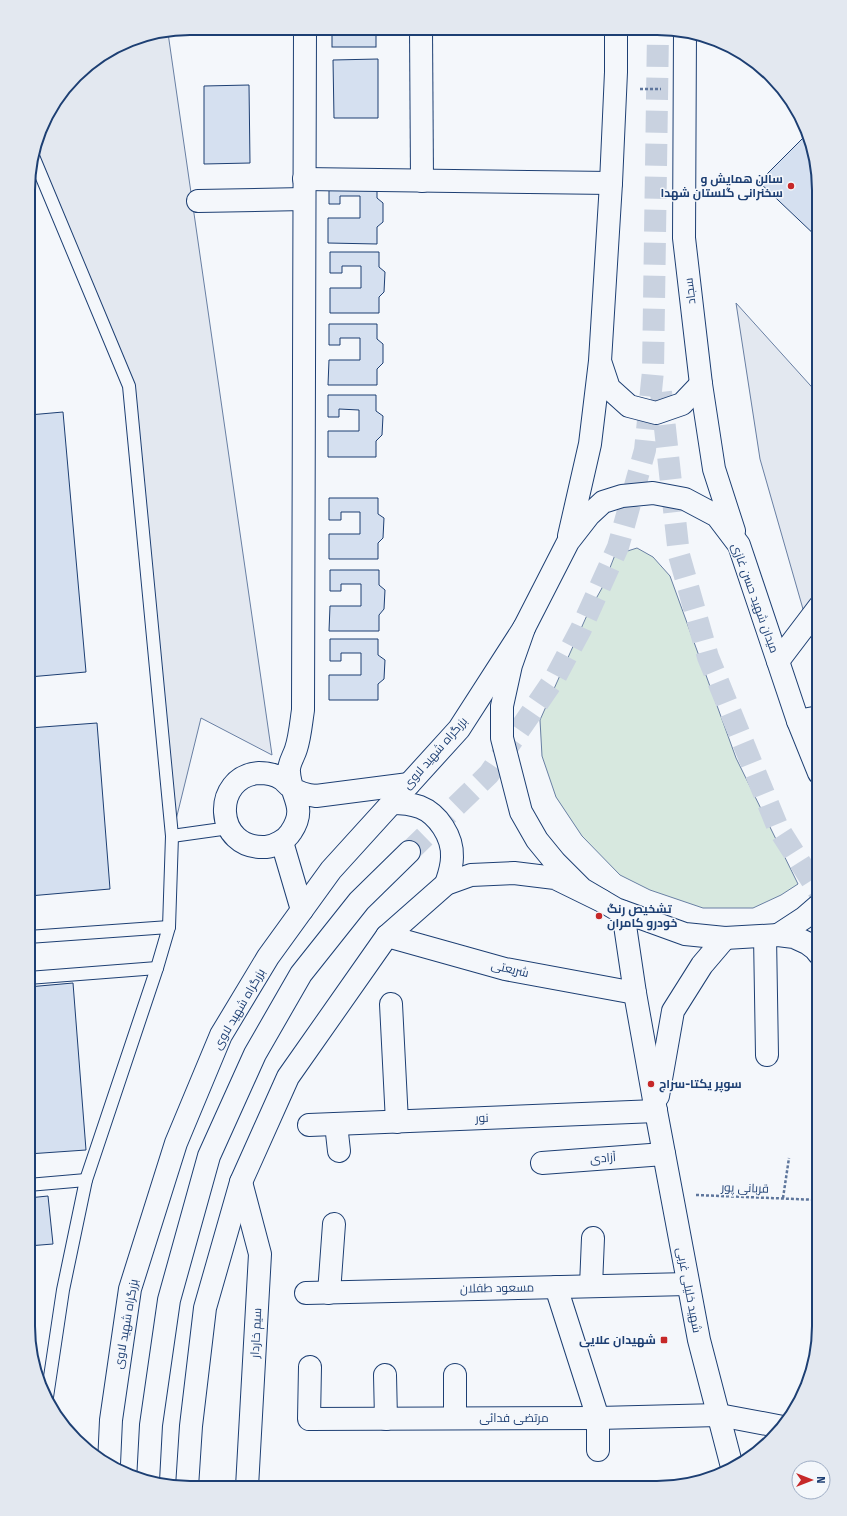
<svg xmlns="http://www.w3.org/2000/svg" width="847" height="1516" font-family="'Fira Sans',Cairo,sans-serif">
<rect width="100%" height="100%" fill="#f4f7fb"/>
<path fill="#d7e8df" stroke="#687fa3" d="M 637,548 L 653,557 L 670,576 L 736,758 L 798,884 L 781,895 L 753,908 L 703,908 L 650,890 L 620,875 L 582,836 L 556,797 L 542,756 L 540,720 L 588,613 L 602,588 L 615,555 Z"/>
<g fill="#e3e8f0" stroke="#687fa3">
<path d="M 168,33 L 272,755 L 201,718 L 172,836 L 129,386 L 33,156 L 45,118 L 83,68 L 128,40 Z"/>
<path d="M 736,303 L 819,395 L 819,607 L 807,623 L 760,459 Z"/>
</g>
<g fill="#d5e0f0" stroke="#1d3f73">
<rect x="332" y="29" width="44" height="18"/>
<path d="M 378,59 L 378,118 L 334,118 L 333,60 Z"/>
<path d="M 249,85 L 250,163 L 204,164 L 204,86 Z"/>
<path d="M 808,133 L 810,138 L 819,190 L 819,239 L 759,182 Z"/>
<path d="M 329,182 L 377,182 L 377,198 L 383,203 L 383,222 L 377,227 L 377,244 L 328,243 L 328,218 L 360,218 L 360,196 L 340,196 L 340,204 L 329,204 Z"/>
<path d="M 330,252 L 379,252 L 379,267 L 385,272 L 384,292 L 379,297 L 379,313 L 330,313 L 330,288 L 361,288 L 361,266 L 342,266 L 342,273 L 330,273 Z"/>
<path d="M 329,324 L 377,324 L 377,339 L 383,344 L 383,363 L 377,369 L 377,385 L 328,385 L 329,360 L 360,360 L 360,338 L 340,338 L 340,345 L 329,345 Z"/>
<path d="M 328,395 L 376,395 L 376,411 L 383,416 L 382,435 L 376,441 L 376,457 L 328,457 L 328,431 L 359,431 L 359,410 L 339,409 L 339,417 L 328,417 Z"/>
<path d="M 63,412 L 86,672 L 29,677 L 29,415 Z"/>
<path d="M 329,498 L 378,498 L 378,514 L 384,518 L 383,538 L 378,543 L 378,559 L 329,559 L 329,534 L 360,534 L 360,512 L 341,512 L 341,520 L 329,520 Z"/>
<path d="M 330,570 L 379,570 L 379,585 L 385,590 L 384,609 L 379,615 L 379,631 L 329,631 L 330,606 L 361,606 L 361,584 L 341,584 L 341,591 L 330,591 Z"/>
<path d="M 330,639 L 378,639 L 378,655 L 385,660 L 384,679 L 378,684 L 378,700 L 329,700 L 329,675 L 361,675 L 361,653 L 341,653 L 341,661 L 330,661 Z"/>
<path d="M 97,723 L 110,889 L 29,896 L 29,728 Z"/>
<path d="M 73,983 L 86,1150 L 28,1154 L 28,987 Z"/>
<path d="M 48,1196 L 53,1244 L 28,1246 L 28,1198 Z"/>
</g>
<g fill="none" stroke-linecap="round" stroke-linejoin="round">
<g stroke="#c9d2e0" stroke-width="22" stroke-dasharray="22 11" stroke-linecap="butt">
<path d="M 661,392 L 679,555 L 708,657 L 778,828 L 819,892"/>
<path d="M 409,852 L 489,774 L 555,678 L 581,629 L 618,547 L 645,450 L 653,371 L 658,31"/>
</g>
<g stroke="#1d3f73" stroke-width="14">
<g id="service">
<path d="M 33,156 L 129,386 L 172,836 L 169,927 L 157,968 L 86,1180 L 63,1290 L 47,1397"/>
<path d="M 172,836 L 229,828"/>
<path d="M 28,937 L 169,927"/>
<path d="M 28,978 L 157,968"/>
<path d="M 28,1185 L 86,1180"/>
</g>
</g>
<g stroke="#1d3f73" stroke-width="24">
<g id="minor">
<path d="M 305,29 L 303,710 C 301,723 300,737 296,749 C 294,756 288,764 289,772 C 290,796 308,807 291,832 C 286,840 275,846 266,847 C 213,850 212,776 259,773 C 266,773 276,775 282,779 C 285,781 287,785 291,787 C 298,793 307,795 316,796 L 409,784"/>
<path d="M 421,29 L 422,181"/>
<path d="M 304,179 L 611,183"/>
<path d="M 198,201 L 304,199"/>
<path d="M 778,661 L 819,607"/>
<path d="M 798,721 L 819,717"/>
<path d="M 282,842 L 302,910"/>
<path d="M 387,936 L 505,969 L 635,993"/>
<path d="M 765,936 L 767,1055"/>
<path d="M 391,1004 L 397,1122"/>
<path d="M 336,1124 L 339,1151"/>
<path d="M 309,1125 L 656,1111"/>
<path d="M 542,1163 L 664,1154"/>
<path d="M 591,1286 L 593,1238"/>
<path d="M 556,1287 L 598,1418 L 598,1450"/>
<path d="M 306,1293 L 688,1284"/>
<path d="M 329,1293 L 334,1224"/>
<path d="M 310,1367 L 309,1419 L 598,1418 L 719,1415 L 783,1427"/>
<path d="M 385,1375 L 386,1419"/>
<path d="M 455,1375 L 455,1418"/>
</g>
</g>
<g stroke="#1d3f73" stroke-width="24">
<g id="tertiary">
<path d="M 656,1111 L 699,1340 L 732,1467"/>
<path d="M 241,1182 L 260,1254 L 247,1487"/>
</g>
</g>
<g stroke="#1d3f73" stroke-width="24">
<g id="primary">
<path d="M 685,31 L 684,238 L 701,384 L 714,469 L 734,531"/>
<path d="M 601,364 L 609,388 L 629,406 L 656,413 L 682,404 L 701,384"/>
<path d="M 569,536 L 590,444 L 600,361 L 611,183 L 616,72 L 616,31"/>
<path d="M 623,912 L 635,993 L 656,1111"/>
<path d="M 778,935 L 804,918 L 819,905"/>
<path d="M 819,954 L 815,949 L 807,943 L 794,937 L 778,935 L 725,938 L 685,934 L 616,909 L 582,889 L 555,862 L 537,840 L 521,812 L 502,738 L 502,706 L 511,665 L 524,628 L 568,542 L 589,515 L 603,502 L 622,496 L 653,493 L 685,499 L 717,516 L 739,545 L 798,721 L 819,773"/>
<path d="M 658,1096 L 673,1011 L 702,965 L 725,938"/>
<path d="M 148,1481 L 151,1425 L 169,1300 L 209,1156 L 255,1054 L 301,974 L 359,901 L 409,852"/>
</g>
</g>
<g stroke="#1d3f73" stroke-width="24">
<g id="trunk">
<path d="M 392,803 C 402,803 411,804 420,807 C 438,814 453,837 452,857 C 452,867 449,875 446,884"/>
<path d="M 109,1464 L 111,1420 L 130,1289 L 176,1143 L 221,1035 L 268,957 L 331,870 L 459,729 L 524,628"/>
<path d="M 187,1487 L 191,1426 L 205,1308 L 241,1182 L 288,1077 L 387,936 L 446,884 L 471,875 L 514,873 L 555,878 L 602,901"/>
</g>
</g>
<g stroke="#5e769c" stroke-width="2.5" stroke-dasharray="3 2" stroke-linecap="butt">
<path d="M 640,89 L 661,89"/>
<path d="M 696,1195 L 819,1200"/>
<path d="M 783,1198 L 789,1158"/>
</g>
<use href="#service" stroke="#f4f7fb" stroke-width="12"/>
<use href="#minor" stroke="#f4f7fb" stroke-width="22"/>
<use href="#tertiary" stroke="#f4f7fb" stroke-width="22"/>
<use href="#primary" stroke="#f4f7fb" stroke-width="22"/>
<use href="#trunk" stroke="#f4f7fb" stroke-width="22"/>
</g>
<g fill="#c62828" stroke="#f4f7fb" stroke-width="1.5">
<circle cx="791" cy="186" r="4"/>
<circle cx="599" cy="916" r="4"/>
<circle cx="651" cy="1084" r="4"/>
<rect x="660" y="1336" width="8" height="8" rx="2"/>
</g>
<g text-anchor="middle" stroke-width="3" stroke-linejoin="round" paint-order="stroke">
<g font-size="12" font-weight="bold" fill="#1d3f73" stroke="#f4f7fb" text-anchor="end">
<text x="783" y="183">سالن همایش و<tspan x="783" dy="14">سخنرانی گلستان شهدا</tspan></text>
<text x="607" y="913" text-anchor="start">تشخیص رنگ<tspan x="607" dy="14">خودرو کامران</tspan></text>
<text x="659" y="1088" text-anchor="start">سوپر یکتا-سراج</text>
<text x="656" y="1344">شهیدان علایی</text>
</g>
<g font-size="12" fill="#1d3f73" stroke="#f4f7fb">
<text transform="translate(690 291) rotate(-97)" y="4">سجاد</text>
<text transform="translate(755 598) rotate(70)" y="4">میدان شهید حسن غازی</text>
<text transform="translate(435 753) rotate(-49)" y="4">بزرگراه شهید لاوی</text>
<text transform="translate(510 969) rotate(13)" y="4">شریعتی</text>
<text transform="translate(239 1009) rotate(-60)" y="4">بزرگراه شهید لاوی</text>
<text transform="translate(482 1118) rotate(-2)" y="4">نور</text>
<text transform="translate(603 1158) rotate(-4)" y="4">آزادی</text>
<text transform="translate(745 1188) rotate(2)" y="4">قربانی پور</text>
<text transform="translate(497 1288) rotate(-1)" y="4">مسعود طفلان</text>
<text transform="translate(689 1290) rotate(79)" y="4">شهید خلیلی غربی</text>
<text transform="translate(126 1324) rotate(-80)" y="4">بزرگراه شهید لاوی</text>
<text transform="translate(256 1333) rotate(-87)" y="4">سیم خاردار</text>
<text x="514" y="1422">مرتضی فدائی</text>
</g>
</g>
<path d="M0 0H847V1516H0ZM190 35H657A155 155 0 0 1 812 190V1326A155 155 0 0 1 657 1481H190A155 155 0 0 1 35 1326V190A155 155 0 0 1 190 35Z" fill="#e3e8f0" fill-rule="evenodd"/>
<path fill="none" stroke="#1d3f73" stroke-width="2" d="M190 35H657A155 155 0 0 1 812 190V1326A155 155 0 0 1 657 1481H190A155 155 0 0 1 35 1326V190A155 155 0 0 1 190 35Z"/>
<g transform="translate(811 1480) rotate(90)"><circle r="19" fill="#f4f7fb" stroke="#9eadc5"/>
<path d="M0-3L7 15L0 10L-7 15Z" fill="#c62828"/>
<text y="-6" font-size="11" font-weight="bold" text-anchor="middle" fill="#1d3f73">N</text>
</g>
</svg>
